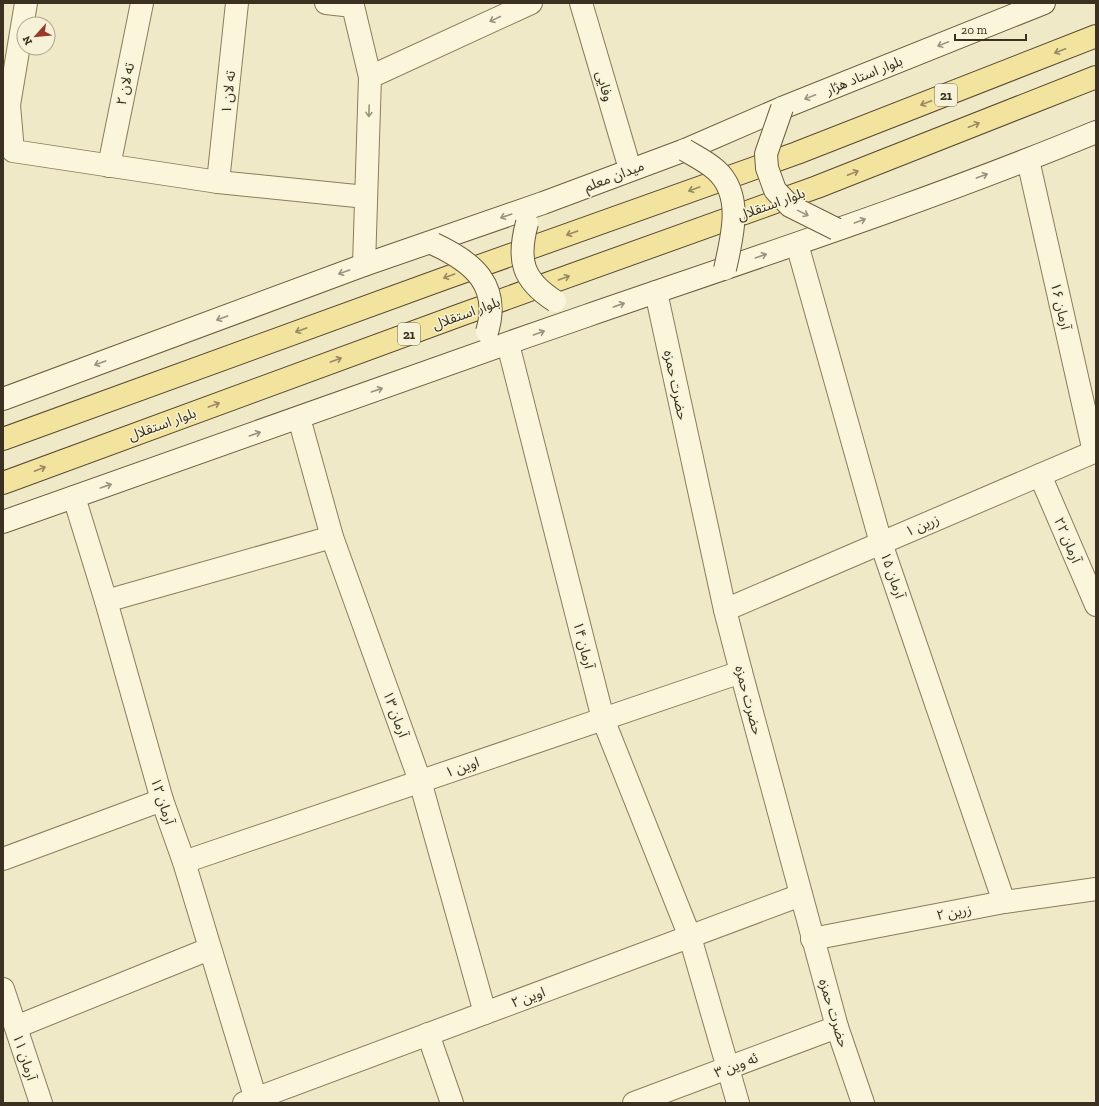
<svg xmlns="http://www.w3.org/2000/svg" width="1099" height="1106" font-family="'Zilla Slab','Noto Sans Arabic',serif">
<rect width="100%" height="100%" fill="#efe9c7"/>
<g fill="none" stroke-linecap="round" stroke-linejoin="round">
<g stroke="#8b7c5c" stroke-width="24">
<g id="minor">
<path d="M 26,3 L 9,105 L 13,151 L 218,182 L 366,197"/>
<path d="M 326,3 L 353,6 L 370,77"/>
<path d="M 1028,160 L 1094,452"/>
<path d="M 109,166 L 142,3"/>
<path d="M 218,182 L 237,3"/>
<path d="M 797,244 L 881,543 L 1004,902"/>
<path d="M 364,265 L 370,77 L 531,3"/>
<path d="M 508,344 L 603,719 L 690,937 L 738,1103"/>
<path d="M 299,418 L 332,537 L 420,781 L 485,1013"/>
<path d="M 1040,475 L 1096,605"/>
<path d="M 74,497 L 106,601 L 162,800 L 184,862 L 257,1103"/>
<path d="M 106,601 L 332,537"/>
<path d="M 725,610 L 1096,451"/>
<path d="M 3,859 L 162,800"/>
<path d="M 184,862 L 741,672"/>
<path d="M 812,939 L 1004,902 L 1096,889"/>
<path d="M 3,989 L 41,1103"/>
<path d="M 16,1027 L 209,949"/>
<path d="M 428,1034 L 452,1103"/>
<path d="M 244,1103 L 801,895"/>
<path d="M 634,1103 L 837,1027"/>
</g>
</g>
<g stroke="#8b7c5c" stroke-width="24">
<g id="tertiary">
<path d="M 581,3 L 630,169"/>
<path d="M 656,292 L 725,610 L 741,672 L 837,1027 L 863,1103"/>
</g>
</g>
<g stroke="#6d5d3f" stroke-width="24">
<g id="secondary">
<path d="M 3,399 L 364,265 L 543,203 L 685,150 L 782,108 L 1044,3"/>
<path d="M 3,522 C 197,453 391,383 586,316 C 757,257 929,201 1096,132"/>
</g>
</g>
<g stroke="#594930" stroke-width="24">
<g id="primary">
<path d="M 3,439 L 443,279 L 797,153 L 1096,36"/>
<path d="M 3,483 L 463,314 L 817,187 L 1096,77"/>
</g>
</g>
<use href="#minor" stroke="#faf5db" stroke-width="22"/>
<use href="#tertiary" stroke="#faf5db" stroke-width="22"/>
<use href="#secondary" stroke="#faf5db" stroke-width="22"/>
<use href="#primary" stroke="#f2e49f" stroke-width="22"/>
<g stroke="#6d5d3f" stroke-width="24" stroke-linecap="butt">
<g id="secondary-bridge">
<path d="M 782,108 L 766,154 L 767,168 L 775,190 L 790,206 L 836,229"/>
<path d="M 685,150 C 695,156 707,162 716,170 C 744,195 732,237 725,269"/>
<path d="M 527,223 C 517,260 522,280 555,301"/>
<path d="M 434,244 C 473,262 501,285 487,332"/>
</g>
</g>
<use href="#secondary-bridge" stroke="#faf5db" stroke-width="22"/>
</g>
<defs><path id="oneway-shaft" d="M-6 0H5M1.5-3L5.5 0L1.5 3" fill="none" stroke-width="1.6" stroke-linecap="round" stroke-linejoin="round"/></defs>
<g stroke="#9b937e">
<use href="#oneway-shaft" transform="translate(495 19) rotate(155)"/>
<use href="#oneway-shaft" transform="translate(943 44) rotate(158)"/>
<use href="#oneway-shaft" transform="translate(810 97) rotate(158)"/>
<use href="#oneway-shaft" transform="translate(369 111) rotate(92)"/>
<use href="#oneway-shaft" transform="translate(982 176) rotate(-20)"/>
<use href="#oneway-shaft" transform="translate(803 213) rotate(26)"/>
<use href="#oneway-shaft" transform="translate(506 216) rotate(161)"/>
<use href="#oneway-shaft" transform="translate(860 221) rotate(-20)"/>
<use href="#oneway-shaft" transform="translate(761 256) rotate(-19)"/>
<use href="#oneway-shaft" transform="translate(344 272) rotate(160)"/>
<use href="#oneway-shaft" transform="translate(619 305) rotate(-19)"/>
<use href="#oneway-shaft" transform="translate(222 318) rotate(160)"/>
<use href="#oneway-shaft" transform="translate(539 333) rotate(-20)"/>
<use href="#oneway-shaft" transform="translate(100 363) rotate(160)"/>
<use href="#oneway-shaft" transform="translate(377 390) rotate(-19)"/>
<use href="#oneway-shaft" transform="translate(255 434) rotate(-19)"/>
<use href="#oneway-shaft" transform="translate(106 486) rotate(-19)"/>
</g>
<g stroke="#978a60">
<use href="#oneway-shaft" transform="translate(1060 51) rotate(159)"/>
<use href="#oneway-shaft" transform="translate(926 103) rotate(159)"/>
<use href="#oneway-shaft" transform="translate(974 125) rotate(-22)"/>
<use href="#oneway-shaft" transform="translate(853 173) rotate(-22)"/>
<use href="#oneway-shaft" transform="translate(694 189) rotate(160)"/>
<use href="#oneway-shaft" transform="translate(572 233) rotate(160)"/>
<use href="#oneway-shaft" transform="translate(449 276) rotate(160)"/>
<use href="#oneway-shaft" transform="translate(564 278) rotate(-20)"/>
<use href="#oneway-shaft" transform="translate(301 330) rotate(160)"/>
<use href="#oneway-shaft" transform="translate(336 360) rotate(-20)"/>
<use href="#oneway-shaft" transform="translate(214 405) rotate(-20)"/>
<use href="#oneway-shaft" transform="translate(40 469) rotate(-21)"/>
</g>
<g text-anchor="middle" stroke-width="3" stroke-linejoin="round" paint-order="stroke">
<g fill="#f6f2d7" stroke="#746b57" stroke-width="1">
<rect x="935" y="84" width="22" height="22" rx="3"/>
<rect x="398" y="323" width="22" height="22" rx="3"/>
</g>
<g font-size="13" font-weight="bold" fill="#3c3120">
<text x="946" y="100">21</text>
<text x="409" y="339">21</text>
</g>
<g font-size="14" fill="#3c3120" stroke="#f6f2d7">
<text transform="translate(864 75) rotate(-22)" y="5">بلوار استاد هژار</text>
<text transform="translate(125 84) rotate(-78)" y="5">ته لان ۲</text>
<text transform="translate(605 86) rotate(74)" y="5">وفایی</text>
<text transform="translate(228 92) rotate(-84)" y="5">ته لان ۱</text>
<text transform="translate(614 176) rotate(-21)" y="5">میدان معلم</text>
<text transform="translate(771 204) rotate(-20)" y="5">بلوار استقلال</text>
<text transform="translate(1061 306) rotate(77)" y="5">آرمان ۱۶</text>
<text transform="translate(466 313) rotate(-20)" y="5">بلوار استقلال</text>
<text transform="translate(676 385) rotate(78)" y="5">حضرت حمزه</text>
<text transform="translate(162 424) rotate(-20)" y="5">بلوار استقلال</text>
<text transform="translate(922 525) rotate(-23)" y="5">زرین ۱</text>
<text transform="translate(1068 540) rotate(67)" y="5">آرمان ۲۲</text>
<text transform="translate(893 575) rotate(71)" y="5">آرمان ۱۵</text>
<text transform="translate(584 645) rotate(76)" y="5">آرمان ۱۴</text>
<text transform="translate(749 700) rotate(75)" y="5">حضرت حمزه</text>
<text transform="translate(396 714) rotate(70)" y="5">آرمان ۱۳</text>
<text transform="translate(462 767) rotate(-19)" y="5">اوین ۱</text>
<text transform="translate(163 801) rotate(72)" y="5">آرمان ۱۲</text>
<text transform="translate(954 912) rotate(-11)" y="5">زرین ۲</text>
<text transform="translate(528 997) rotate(-20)" y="5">اوین ۲</text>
<text transform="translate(834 1013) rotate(73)" y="5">حضرت حمزه</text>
<text transform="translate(25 1057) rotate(72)" y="5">آرمان ۱۱</text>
<text transform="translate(736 1065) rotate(-21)" y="5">ئه وین ۳</text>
</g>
</g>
<rect width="1099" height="1106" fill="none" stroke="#3c3120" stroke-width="8"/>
<g transform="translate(36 36) rotate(243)"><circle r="19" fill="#f6f2d7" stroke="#aca58e"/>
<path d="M0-3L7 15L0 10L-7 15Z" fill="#9c3a2a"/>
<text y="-6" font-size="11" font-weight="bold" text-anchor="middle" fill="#3c3120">N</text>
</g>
<path d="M955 34v6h71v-6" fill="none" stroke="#3c3120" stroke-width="2"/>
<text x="961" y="34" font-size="12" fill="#3c3120" stroke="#f6f2d7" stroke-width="3" paint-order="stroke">20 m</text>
</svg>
